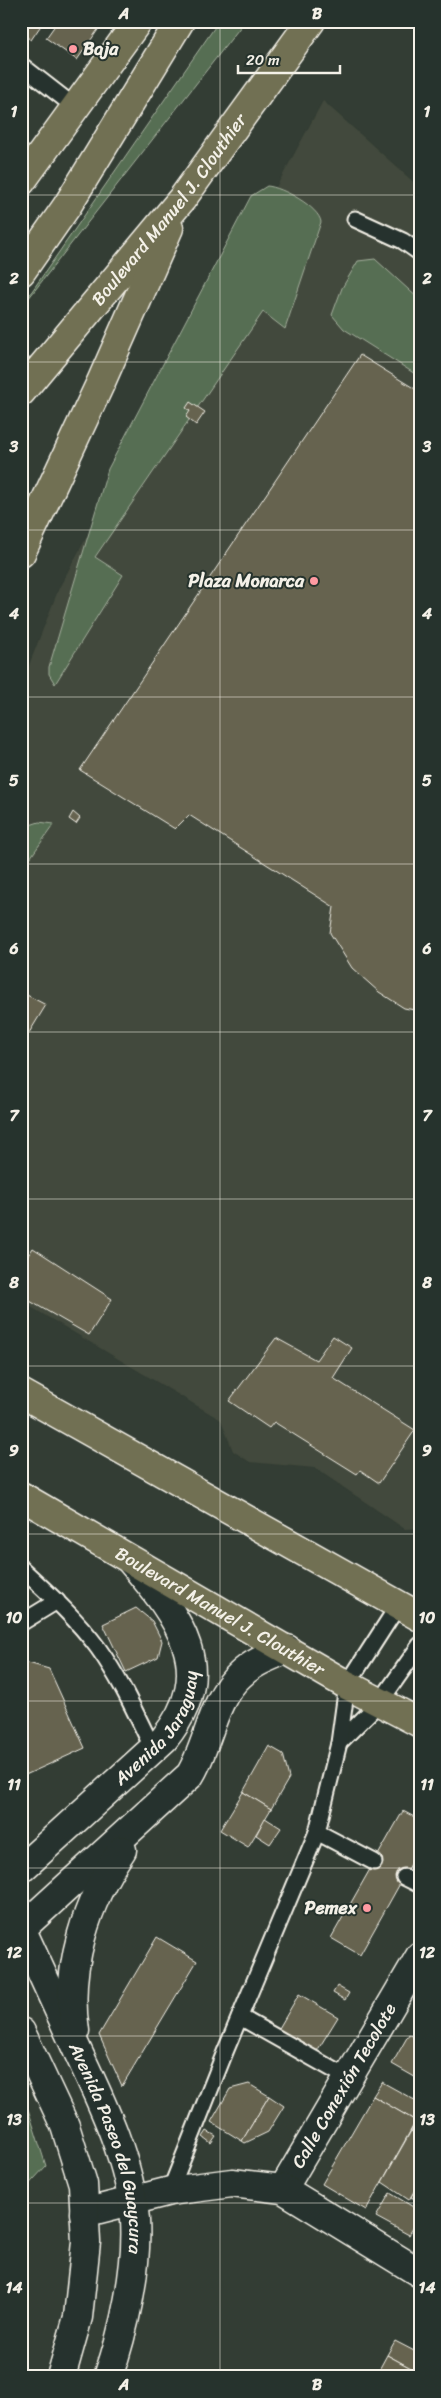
<svg xmlns="http://www.w3.org/2000/svg" width="441" height="2398" font-family="Sriracha,sans-serif">
<rect width="100%" height="100%" fill="#333d34"/>
<filter id="ink" filterUnits="userSpaceOnUse"><feTurbulence type="fractalNoise" baseFrequency=".02" numOctaves="2"/><feDisplacementMap in="SourceGraphic" scale="10" xChannelSelector="R" yChannelSelector="G"/><feConvolveMatrix kernelMatrix="1 2 1 2 8 2 1 2 1" color-interpolation-filters="sRGB"/></filter>
<g filter="url(#ink)">
<path fill="#42493c" d="M 323,101 L 420,188 L 420,1528 L 405,1529 L 315,1468 L 250,1462 L 233,1451 L 221,1420 L 21,1301 L 21,686 L 59,588 Z"/>
<g fill="#566e53" stroke="#a5b09e">
<path d="M 219,21 L 245,21 L 21,308 L 21,307 Z"/>
<path d="M 267,186 C 282,187 319,207 321,222 L 285,329 L 263,312 L 95,557 L 123,575 L 55,684 L 49,674 L 49,667 L 108,469 L 251,196 Z"/>
<path d="M 375,259 L 420,300 L 420,377 L 344,329 L 332,315 L 342,288 L 358,261 Z"/>
<path d="M 39,822 L 54,824 L 21,871 L 21,828 Z"/>
<path d="M 21,2101 L 28,2109 L 46,2166 L 21,2193 Z"/>
</g>
<g fill="#666450" stroke="#f4f1e8">
<path d="M 21,21 L 44,21 L 31,40 L 21,33 Z"/>
<path d="M 58,21 L 104,21 L 77,60 L 46,38 Z"/>
<path d="M 360,355 L 420,392 L 420,1011 L 404,1008 L 379,992 L 352,968 L 330,933 L 334,907 L 189,815 L 175,829 L 80,770 Z"/>
<path d="M 190,402 L 205,412 L 196,425 L 186,417 L 190,411 L 186,408 Z"/>
<path d="M 73,812 L 80,818 L 76,824 L 69,819 Z"/>
<path d="M 21,992 L 46,1005 L 21,1046 Z"/>
<path d="M 33,1248 L 112,1299 L 89,1335 L 21,1296 L 21,1266 Z"/>
<path d="M 333,1336 L 352,1348 L 333,1378 L 415,1430 L 379,1483 L 360,1470 L 357,1474 L 274,1422 L 269,1428 L 229,1401 L 276,1338 L 316,1360 Z"/>
<path d="M 136,1608 L 152,1621 L 162,1641 L 158,1657 L 126,1672 L 103,1624 Z"/>
<path d="M 21,1661 L 49,1669 L 85,1748 L 21,1777 Z"/>
<path d="M 269,1746 L 283,1754 L 289,1778 L 271,1809 L 243,1792 Z"/>
<path d="M 243,1792 L 271,1809 L 248,1847 L 220,1830 Z"/>
<path d="M 403,1811 L 420,1820 L 420,1848 L 360,1955 L 331,1938 Z"/>
<path d="M 265,1818 L 281,1828 L 270,1844 L 256,1835 Z"/>
<path d="M 157,1937 L 197,1961 L 122,2086 L 99,2035 Z"/>
<path d="M 337,1986 L 349,1993 L 345,2000 L 333,1993 Z"/>
<path d="M 299,1994 L 338,2017 L 309,2064 L 271,2042 Z"/>
<path d="M 409,2034 L 420,2041 L 420,2080 L 392,2064 Z"/>
<path d="M 382,2082 L 420,2103 L 420,2115 L 416,2121 L 373,2096 Z"/>
<path d="M 249,2084 L 269,2096 L 242,2141 L 211,2122 L 230,2089 Z"/>
<path d="M 269,2096 L 284,2106 L 268,2132 L 245,2143 L 242,2141 Z"/>
<path d="M 373,2096 L 416,2121 L 366,2210 L 322,2184 Z"/>
<path d="M 420,2115 L 420,2136 L 411,2131 Z"/>
<path d="M 207,2131 L 216,2136 L 211,2143 L 203,2137 Z"/>
<path d="M 411,2131 L 420,2136 L 420,2181 L 409,2200 L 382,2182 Z"/>
<path d="M 420,2181 L 420,2202 L 411,2197 Z"/>
<path d="M 390,2193 L 420,2211 L 420,2216 L 409,2235 L 376,2217 Z"/>
<path d="M 395,2341 L 420,2354 L 420,2373 L 387,2355 Z"/>
<path d="M 387,2355 L 420,2373 L 420,2377 L 375,2377 Z"/>
</g>
<g fill="none" stroke-linecap="round" stroke-linejoin="round">
<g stroke="#f4f1e8" stroke-width="19">
<g id="lane">
<path d="M 21,65 L 75,107"/>
<path d="M 355,219 L 403,241 L 420,253"/>
<path d="M 21,1568 C 48,1593 76,1618 98,1648 C 121,1680 136,1714 153,1749"/>
<path d="M 21,1623 L 57,1601"/>
<path d="M 339,1743 L 380,1702 L 420,1645"/>
<path d="M 317,1832 L 374,1862"/>
<path d="M 404,1877 L 420,1885"/>
<path d="M 240,2017 L 348,2078"/>
<path d="M 170,2191 L 225,2052 L 317,1832 L 339,1743 L 347,1685 L 399,1604"/>
</g>
</g>
<g stroke="#f4f1e8" stroke-width="31">
<g id="street">
<path id="s1" d="M 283,2189 L 420,1956"/>
<path d="M 84,2213 L 170,2191 L 232,2183 L 283,2189 L 420,2273"/>
</g>
</g>
<g stroke="#f4f1e8" stroke-width="31">
<g id="secondary">
<path id="s2" d="M 21,1869 L 164,1739 C 220,1670 179,1618 131,1561"/>
<path id="s3" d="M 21,1928 C 40,1969 59,2011 78,2052 C 103,2105 130,2161 135,2220 C 138,2269 124,2331 108,2377"/>
<path d="M 21,1929 L 190,1775 C 209,1744 212,1700 240,1675 C 253,1662 271,1656 287,1649"/>
<path d="M 75,2031 C 65,1968 86,1902 122,1850"/>
<path d="M 21,2032 L 65,2126 L 83,2184 L 86,2242 L 78,2317 L 61,2377"/>
</g>
</g>
<g stroke="#f4f1e8" stroke-width="31">
<g id="primary">
<path d="M 21,182 L 138,21"/>
<path d="M 21,272 L 67,206 L 180,21"/>
<path id="s4" d="M 21,392 L 182,199 L 311,21"/>
<path d="M 21,553 L 101,382 L 169,228"/>
<path d="M 21,1393 L 420,1617"/>
<path id="s5" d="M 21,1496 L 347,1685 L 420,1723"/>
</g>
</g>
<use href="#lane" stroke="#26332d" stroke-width="15"/>
<use href="#street" stroke="#26332d" stroke-width="28"/>
<use href="#secondary" stroke="#26332d" stroke-width="28"/>
<use href="#primary" stroke="#716f52" stroke-width="28"/>
</g>
</g>
<path fill="none" stroke="#f4f1e8" stroke-width="1" stroke-opacity="0.55" d="M 220,21 L 220,2377M 21,195 L 420,195M 21,362 L 420,362M 21,530 L 420,530M 21,697 L 420,697M 21,864 L 420,864M 21,1032 L 420,1032M 21,1199 L 420,1199M 21,1366 L 420,1366M 21,1534 L 420,1534M 21,1701 L 420,1701M 21,1868 L 420,1868M 21,2036 L 420,2036M 21,2203 L 420,2203"/>
<g fill="#ff9aa2" stroke="#26332d" stroke-width="2">
<circle cx="73" cy="49" r="5"/>
<circle cx="314" cy="581" r="5"/>
<circle cx="367" cy="1908" r="5"/>
</g>
<g text-anchor="middle" stroke-width="4" stroke-linejoin="round" paint-order="stroke">
<g font-size="18" font-weight="bold" fill="#f4f1e8" stroke="#26332d" text-anchor="end">
<text x="83" y="55" text-anchor="start">Baja</text>
<text x="304" y="587">Plaza Monarca</text>
<text x="357" y="1914">Pemex</text>
</g>
<g font-size="18" fill="#f4f1e8" stroke="#26332d">
<text dy="6" stroke="none"><textPath href="#s4" startOffset="235">Boulevard Manuel J. Clouthier</textPath></text>
<text dy="6" stroke="none"><textPath href="#s5" startOffset="230">Boulevard Manuel J. Clouthier</textPath></text>
<text dy="6" stroke="none"><textPath href="#s2" startOffset="199">Avenida Jaraguay</textPath></text>
<text dy="6" stroke="none"><textPath href="#s1" startOffset="120">Calle Conexión Tecolote</textPath></text>
<text dy="6" stroke="none"><textPath href="#s3" startOffset="238">Avenida Paseo del Guaycura</textPath></text>
</g>
</g>
<rect width="441" height="2398" fill="none" stroke="#26332d" stroke-width="55"/>
<path d="M238 65v8h102v-8" fill="none" stroke="#f4f1e8" stroke-width="2.5"/>
<text x="246" y="65" font-size="15" fill="#f4f1e8" stroke="#26332d" stroke-width="4" paint-order="stroke">20 m</text>
<rect x="28" y="28" width="386" height="2342" fill="none" stroke="#f4f1e8" stroke-width="2"/>
<g font-size="16" text-anchor="middle" font-weight="bold" fill="#f4f1e8">
<text x="124" y="19">A</text>
<text x="317" y="19">B</text>
<text x="14" y="117">1</text>
<text x="427" y="117">1</text>
<text x="14" y="284">2</text>
<text x="427" y="284">2</text>
<text x="14" y="452">3</text>
<text x="427" y="452">3</text>
<text x="14" y="619">4</text>
<text x="427" y="619">4</text>
<text x="14" y="786">5</text>
<text x="427" y="786">5</text>
<text x="14" y="954">6</text>
<text x="427" y="954">6</text>
<text x="14" y="1121">7</text>
<text x="427" y="1121">7</text>
<text x="14" y="1288">8</text>
<text x="427" y="1288">8</text>
<text x="14" y="1456">9</text>
<text x="427" y="1456">9</text>
<text x="14" y="1623">10</text>
<text x="427" y="1623">10</text>
<text x="14" y="1790">11</text>
<text x="427" y="1790">11</text>
<text x="14" y="1958">12</text>
<text x="427" y="1958">12</text>
<text x="14" y="2125">13</text>
<text x="427" y="2125">13</text>
<text x="14" y="2293">14</text>
<text x="427" y="2293">14</text>
<text x="124" y="2390">A</text>
<text x="317" y="2390">B</text>
</g>
</svg>
